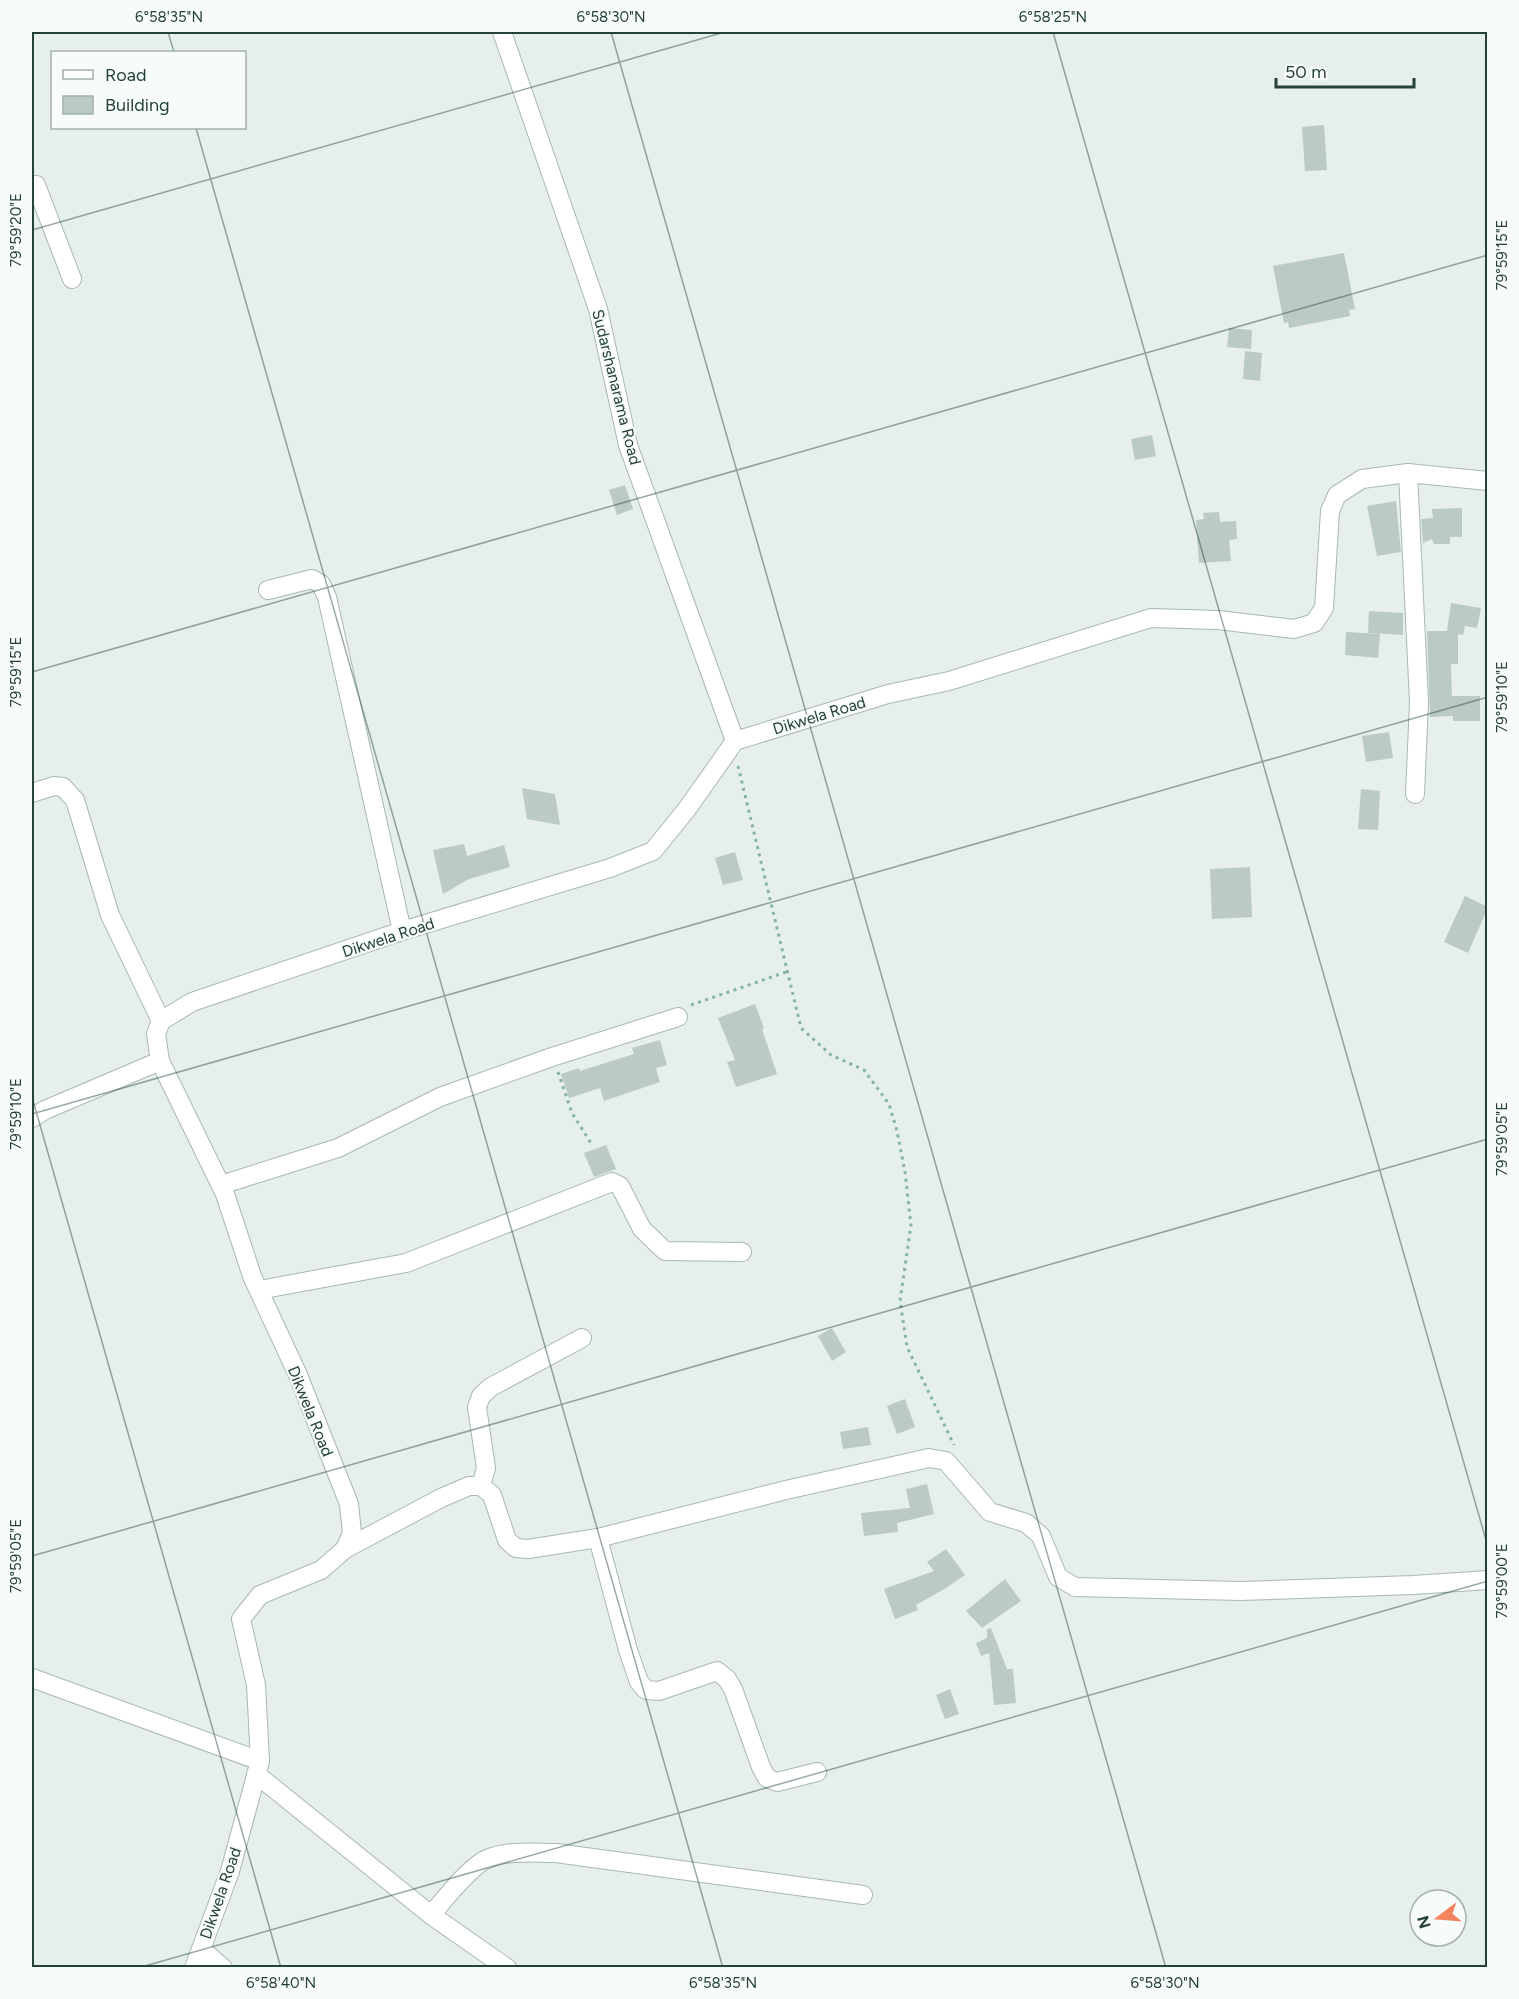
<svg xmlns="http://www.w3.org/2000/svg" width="1519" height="1999" font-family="Figtree,sans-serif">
<rect width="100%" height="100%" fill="#e6efeb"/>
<g fill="#bbcac4">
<path d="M 1324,125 L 1327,170 L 1305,171 L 1302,127 Z"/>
<path d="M 1344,253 L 1355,309 L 1349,310 L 1350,316 L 1289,328 L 1288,322 L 1284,323 L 1273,266 Z"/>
<path d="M 1229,328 L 1252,330 L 1251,349 L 1227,347 Z"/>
<path d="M 1245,351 L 1262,353 L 1260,381 L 1243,379 Z"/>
<path d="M 1152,435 L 1156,456 L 1135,460 L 1131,439 Z"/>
<path d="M 625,485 L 633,509 L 617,515 L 609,490 Z"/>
<path d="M 1396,501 L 1401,552 L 1377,556 L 1367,506 Z"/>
<path d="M 1462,508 L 1462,537 L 1450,537 L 1450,544 L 1434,544 L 1432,539 L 1423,543 L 1421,519 L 1433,518 L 1432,509 Z"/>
<path d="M 1219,512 L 1220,522 L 1236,521 L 1237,539 L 1229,540 L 1231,561 L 1199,563 L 1196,520 L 1204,519 L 1203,513 Z"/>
<path d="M 1451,603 L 1481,608 L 1477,628 L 1465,626 L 1463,635 L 1458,634 L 1458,664 L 1451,664 L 1452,696 L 1480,696 L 1480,721 L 1453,721 L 1453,716 L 1430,717 L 1427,631 L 1447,631 Z"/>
<path d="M 1369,611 L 1403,613 L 1403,635 L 1368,633 Z"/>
<path d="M 1346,632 L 1380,634 L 1378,658 L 1345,655 Z"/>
<path d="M 1389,732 L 1393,758 L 1366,762 L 1362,736 Z"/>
<path d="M 522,788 L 555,794 L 560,825 L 527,819 Z"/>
<path d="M 1361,789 L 1380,791 L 1378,830 L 1358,829 Z"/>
<path d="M 464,844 L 467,856 L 504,845 L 510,867 L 469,879 L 443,894 L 433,850 Z"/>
<path d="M 735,852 L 743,880 L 723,885 L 715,858 Z"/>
<path d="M 1250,867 L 1252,917 L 1212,919 L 1210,869 Z"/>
<path d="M 1465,896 L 1488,907 L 1468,953 L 1444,942 Z"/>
<path d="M 755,1004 L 764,1028 L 762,1029 L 777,1074 L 736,1087 L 727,1062 L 735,1060 L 718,1018 Z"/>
<path d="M 660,1040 L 667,1065 L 656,1068 L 660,1082 L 604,1101 L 600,1088 L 569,1098 L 561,1074 L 579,1068 L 580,1071 L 634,1054 L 632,1048 Z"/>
<path d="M 606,1145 L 616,1169 L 594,1177 L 584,1153 Z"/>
<path d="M 832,1328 L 846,1352 L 832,1361 L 818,1336 Z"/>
<path d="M 905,1399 L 915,1427 L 897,1434 L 887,1406 Z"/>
<path d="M 868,1427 L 871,1445 L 843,1449 L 840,1432 Z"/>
<path d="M 927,1484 L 934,1514 L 897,1523 L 898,1532 L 864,1536 L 861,1513 L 910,1508 L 906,1489 Z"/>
<path d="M 946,1549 L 965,1575 L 946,1588 L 916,1605 L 918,1610 L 895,1619 L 884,1589 L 934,1571 L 927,1562 Z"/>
<path d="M 1005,1579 L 1021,1601 L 982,1628 L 966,1611 Z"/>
<path d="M 991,1628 L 1007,1669 L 1013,1669 L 1016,1703 L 994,1705 L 989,1653 L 981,1656 L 976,1643 L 987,1638 L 987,1629 Z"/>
<path d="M 950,1689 L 959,1714 L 945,1719 L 936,1695 Z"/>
</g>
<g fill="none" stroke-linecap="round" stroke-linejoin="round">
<g stroke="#a8b8b2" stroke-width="20">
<g id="street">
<path d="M 502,32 L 598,309 L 628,445 L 735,741"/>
<path d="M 32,185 L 36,185 L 72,279"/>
<path d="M 1408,473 L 1419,702 L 1415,794"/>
<path d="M 268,590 L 312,579 L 321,584 L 327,597 L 402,931"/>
<path d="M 32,793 L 54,786 L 63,787 L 75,800 L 110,915 L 161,1021"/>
<path d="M 32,1118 L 45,1110 L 160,1061"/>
<path d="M 221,1185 L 338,1148 L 440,1097 L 552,1057 L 678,1017"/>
<path d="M 259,1290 L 406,1263 L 612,1182 L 620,1186 L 642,1229 L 665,1251 L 742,1252"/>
<path d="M 481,1486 L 486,1468 L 477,1407 L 481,1396 L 491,1387 L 582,1338"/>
<path d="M 598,1538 L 628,1650 L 639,1682 L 646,1690 L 659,1691 L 717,1671 L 727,1679 L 733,1689 L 761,1767 L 767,1778 L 777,1782 L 817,1772"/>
<path d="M 345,1549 L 441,1498 L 469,1486 L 481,1486 L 492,1495 L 507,1540 L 516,1548 L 528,1549 L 598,1538 L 786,1490 L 929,1458 L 946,1461 L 990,1512 L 1026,1523 L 1041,1536 L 1058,1577 L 1075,1587 L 1240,1591 L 1413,1585 L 1488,1580"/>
<path d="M 32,1678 L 260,1761"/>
<path d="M 256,1774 L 431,1915 L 507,1968"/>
<path d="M 431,1915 C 444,1900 470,1866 487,1859 C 508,1850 534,1853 556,1853 L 863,1895"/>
<path d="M 201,1949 L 223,1968"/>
<path d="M 194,1968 L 230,1871 L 260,1761 L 256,1685 L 241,1619 L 260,1595 L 321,1570 L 345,1549 L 352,1533 L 349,1504 L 298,1375 L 252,1276 L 225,1194 L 160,1061 L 156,1034 L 161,1021 L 192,1002 L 402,931 L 610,868 L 653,851 L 687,809 L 735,741 L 888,694 L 949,681 L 1151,618 L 1218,620 L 1294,629 L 1314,623 L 1324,608 L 1330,511 L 1337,495 L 1362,479 L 1408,473 L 1488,481"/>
</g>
</g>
<g stroke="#86b3a5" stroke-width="3" stroke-dasharray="3 4.5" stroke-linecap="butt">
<path d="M 738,766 L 801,1028 L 831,1055 L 864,1070 L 889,1104 L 897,1131 L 905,1172 L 911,1225 L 900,1301 L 907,1347 L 954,1445"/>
<path d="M 691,1005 L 789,971"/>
<path d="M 558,1072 L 572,1113 L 592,1145"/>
</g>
<use href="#street" stroke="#fff" stroke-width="18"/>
</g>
<path fill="none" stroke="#24423a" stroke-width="1.5" stroke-opacity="0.45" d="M 168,32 L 174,52M 611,32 L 1166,1968M 1053,32 L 1488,1547M 196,128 L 723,1968M 32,230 L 725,32M 32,672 L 1488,255M 32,1097 L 281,1968M 32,1114 L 1488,697M 32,1556 L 1488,1139M 138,1968 L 1488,1581"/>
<g text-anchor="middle" stroke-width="4.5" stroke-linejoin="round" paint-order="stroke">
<g font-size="16" fill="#24423a" stroke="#f7fbf9">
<text transform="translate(617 387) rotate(76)" y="6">Sudarshanarama Road</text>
<text transform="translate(819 715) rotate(-17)" y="6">Dikwela Road</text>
<text transform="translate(388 937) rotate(-18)" y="6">Dikwela Road</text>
<text transform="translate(311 1411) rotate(68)" y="6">Dikwela Road</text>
<text transform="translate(220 1893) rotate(-71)" y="6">Dikwela Road</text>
</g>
</g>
<rect width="1519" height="1999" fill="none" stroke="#f7fbf9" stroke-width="66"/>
<rect x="51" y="51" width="195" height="78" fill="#f7fbf9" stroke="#a3b1ad" stroke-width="1.5"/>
<rect x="63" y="70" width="30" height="9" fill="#ffffff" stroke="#a3b1ad" stroke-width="1.5"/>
<text x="105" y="81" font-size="18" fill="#24423a">Road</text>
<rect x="63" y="96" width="30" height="18" fill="#bbcac4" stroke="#a3b1ad" stroke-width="1.5"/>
<text x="105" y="111" font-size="18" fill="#24423a">Building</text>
<g transform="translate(1438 1918) rotate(254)"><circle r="28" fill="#f7fbf9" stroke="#a3b1ad" stroke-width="1.5"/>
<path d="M0-4.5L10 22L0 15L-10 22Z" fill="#f4845f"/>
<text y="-9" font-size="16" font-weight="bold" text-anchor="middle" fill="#24423a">N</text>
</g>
<path d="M1276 78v9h138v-9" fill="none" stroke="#24423a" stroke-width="3"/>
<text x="1285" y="78" font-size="18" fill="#24423a" stroke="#f7fbf9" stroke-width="4.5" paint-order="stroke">50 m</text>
<rect x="33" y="33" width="1453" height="1933" fill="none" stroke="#24423a" stroke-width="2"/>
<g font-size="15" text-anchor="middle" fill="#24423a">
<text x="169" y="22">6°58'35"N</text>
<text x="611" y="22">6°58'30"N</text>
<text x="1053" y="22">6°58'25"N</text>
<text transform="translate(16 230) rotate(-90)" y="5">79°59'20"E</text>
<text transform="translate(1502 255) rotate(-90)" y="5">79°59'15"E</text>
<text transform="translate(16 672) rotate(-90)" y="5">79°59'15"E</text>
<text transform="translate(1502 697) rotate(-90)" y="5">79°59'10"E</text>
<text transform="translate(16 1114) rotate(-90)" y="5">79°59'10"E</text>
<text transform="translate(1502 1139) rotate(-90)" y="5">79°59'05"E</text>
<text transform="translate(16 1556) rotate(-90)" y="5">79°59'05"E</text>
<text transform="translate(1502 1581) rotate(-90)" y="5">79°59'00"E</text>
<text x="281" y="1988">6°58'40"N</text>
<text x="723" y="1988">6°58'35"N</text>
<text x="1165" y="1988">6°58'30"N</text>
</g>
</svg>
